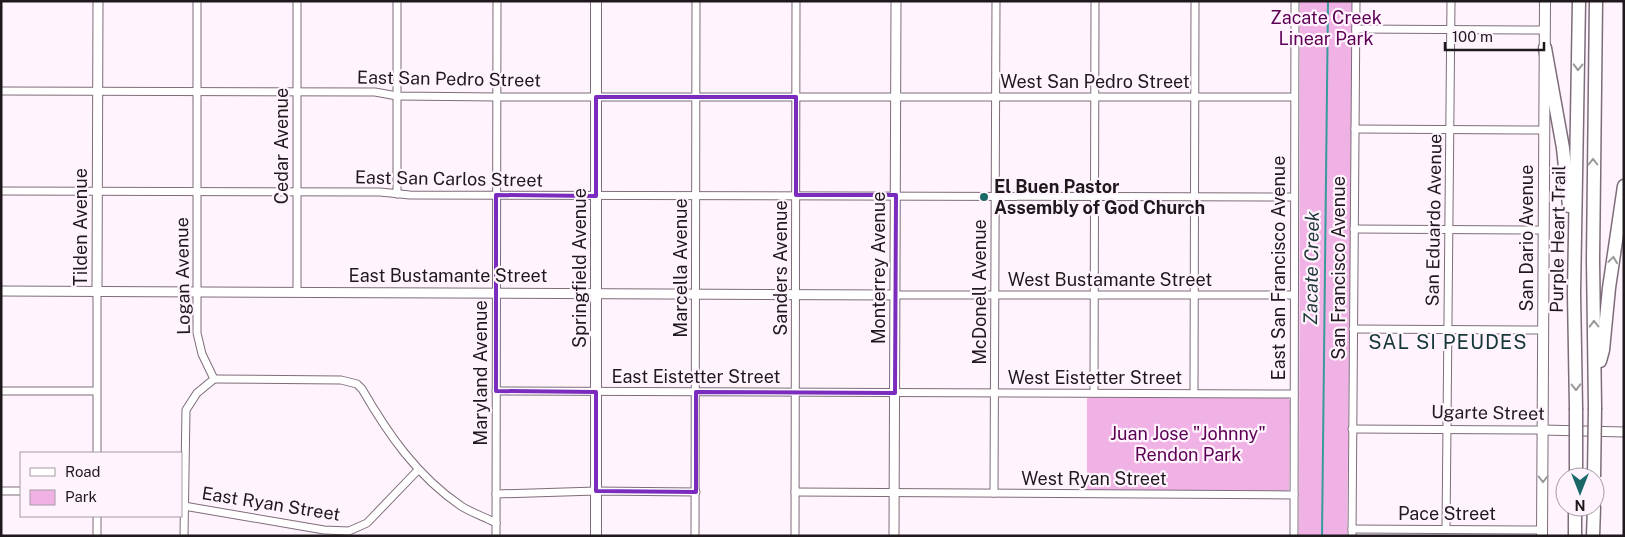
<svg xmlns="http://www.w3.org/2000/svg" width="1625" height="537" font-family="'Public Sans',sans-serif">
<rect width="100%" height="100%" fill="#fff3fd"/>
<g fill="#f0b1e5">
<path d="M 1300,1 L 1353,1 L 1347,536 L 1299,536 Z"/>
<path d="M 1087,398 L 1288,398 L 1290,401 L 1289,490 L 1282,492 L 1087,491 Z"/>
</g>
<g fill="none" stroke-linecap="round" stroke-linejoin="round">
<path stroke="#379a9c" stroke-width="2" d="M 1322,536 L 1328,1"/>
<g stroke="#7d6d7a" stroke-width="9">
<g id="minor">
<path d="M 1356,29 L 1545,30"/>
<path d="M 1,91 L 375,92 L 397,96 L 497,97 L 1294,97"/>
<path d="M 1355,129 L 1544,130"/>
<path d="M 1,191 L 380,192 L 410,195 L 1294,197"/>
<path d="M 397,194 L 397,1"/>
<path d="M 1354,229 L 1544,230"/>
<path d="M 297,291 L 297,1"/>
<path d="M 895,295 L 1294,295"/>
<path d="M 1353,329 L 1543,330"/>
<path d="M 214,379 L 341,380 L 357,384 L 362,389 C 388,434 417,476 461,506 C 472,513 485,517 496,523"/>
<path d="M 1,391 L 96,391"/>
<path d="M 496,391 L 1294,394"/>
<path d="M 1094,393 L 1095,1"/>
<path d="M 1194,393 L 1195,1"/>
<path d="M 1352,429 L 1543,430"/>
<path d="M 97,453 L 97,291"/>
<path d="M 1,491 L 21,491"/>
<path d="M 795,492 L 1294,495"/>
<path d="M 994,493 L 996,1"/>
<path d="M 496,494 L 596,491 L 696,492"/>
<path d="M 184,506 L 324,530 L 349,531 L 367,523 L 418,470"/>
<path d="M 97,516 L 97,536"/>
<path d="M 1352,529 L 1542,530"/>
<path d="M 1446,529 L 1451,1"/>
<path d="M 184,536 L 186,410 L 197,393 L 214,379 L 202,354 L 197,333 L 197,1"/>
<path d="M 496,536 L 497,1"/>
<path d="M 695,536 L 696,1"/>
<path d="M 795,536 L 796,1"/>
<path d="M 1294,536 L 1295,1"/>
<path d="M 1352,536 L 1356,1"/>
</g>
</g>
<g stroke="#7d6d7a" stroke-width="11">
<g id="tertiary">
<path d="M 1,291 L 895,295"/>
<path d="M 97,291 L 98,1"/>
<path d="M 1543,430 L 1624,432"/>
<path d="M 894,536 L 896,1"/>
</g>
</g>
<g stroke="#7d6d7a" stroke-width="12">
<g id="secondary">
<path d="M 596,536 L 596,1"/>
<path d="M 1542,536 L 1545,1"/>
</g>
</g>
<g stroke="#7d6d7a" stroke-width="15">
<g id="motorway">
<path d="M 1545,48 L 1563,148 L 1569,206"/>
<path d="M 1600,361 L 1603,350 L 1609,288 L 1624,186"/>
<path d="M 1576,408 L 1574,293 L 1579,1"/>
<path d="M 1595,408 L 1593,259 L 1596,1"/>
<path d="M 1575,536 L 1575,507"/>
<path d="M 1593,536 L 1594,507"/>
</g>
</g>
<use href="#minor" stroke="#fff" stroke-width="7"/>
<use href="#tertiary" stroke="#fff" stroke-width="9"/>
<use href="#secondary" stroke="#fff" stroke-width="10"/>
<use href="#motorway" stroke="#fff" stroke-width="12"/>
<g stroke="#7d6d7a" stroke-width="15" stroke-linecap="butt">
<g id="motorway-bridge">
<path d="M 1576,477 L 1576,408"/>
<path d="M 1594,477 L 1595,408"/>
</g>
</g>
<use href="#motorway-bridge" stroke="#fff" stroke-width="12"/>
</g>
<defs><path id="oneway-chevron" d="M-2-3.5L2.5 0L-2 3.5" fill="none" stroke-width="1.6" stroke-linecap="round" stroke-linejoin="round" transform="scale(1.25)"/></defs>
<g stroke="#9a989a">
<use href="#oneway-chevron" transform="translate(1578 67) rotate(91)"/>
<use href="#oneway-chevron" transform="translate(1593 162) rotate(-90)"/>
<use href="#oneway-chevron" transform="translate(1613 260) rotate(-82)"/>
<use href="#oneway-chevron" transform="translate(1594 324) rotate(-91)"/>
<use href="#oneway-chevron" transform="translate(1576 387) rotate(89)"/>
<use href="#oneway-chevron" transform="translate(1543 479) rotate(90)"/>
</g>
<path fill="none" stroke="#7b2cbf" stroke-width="4" stroke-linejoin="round" d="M 596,97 L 796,97 L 796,195 L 896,195 L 895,393 L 696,392 L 696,492 L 596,491 L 596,392 L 496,391 L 496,195 L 596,196 Z"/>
<circle fill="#1b6869" stroke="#fff3fd" stroke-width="2" cx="984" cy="197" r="5"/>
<g text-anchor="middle" stroke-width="4.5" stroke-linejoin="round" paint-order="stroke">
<g font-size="18" fill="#5c0054" stroke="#fff3fd">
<text x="1326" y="24">Zacate Creek<tspan x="1326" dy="21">Linear Park</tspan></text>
<text x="1188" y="440">Juan Jose "Johnny"<tspan x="1188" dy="21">Rendon Park</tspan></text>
</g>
<g font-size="18" fill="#1f191e" stroke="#fff3fd">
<text transform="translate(449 79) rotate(1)" y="6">East San Pedro Street</text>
<text x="1095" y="88">West San Pedro Street</text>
<text transform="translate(282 146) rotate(-90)" y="6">Cedar Avenue</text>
<text transform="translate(449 179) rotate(1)" y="6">East San Carlos Street</text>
<text transform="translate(1434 220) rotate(-89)" y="6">San Eduardo Avenue</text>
<text transform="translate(81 227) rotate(-90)" y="6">Tilden Avenue</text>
<text transform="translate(1527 238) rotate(-90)" y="6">San Dario Avenue</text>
<text transform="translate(1558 239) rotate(-89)" y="6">Purple Heart Trail</text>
<text transform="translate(580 268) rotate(-90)" y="6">Springfield Avenue</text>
<text transform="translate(681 268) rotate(-90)" y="6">Marcella Avenue</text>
<text transform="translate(781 268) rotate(-90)" y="6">Sanders Avenue</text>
<text transform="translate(879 268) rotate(-90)" y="6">Monterrey Avenue</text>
<text transform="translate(1279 268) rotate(-90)" y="6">East San Francisco Avenue</text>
<text transform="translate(1339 268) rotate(-90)" y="6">San Francisco Avenue</text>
<text transform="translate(183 276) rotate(-91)" y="6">Logan Avenue</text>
<text x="448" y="282">East Bustamante Street</text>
<text x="1110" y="286">West Bustamante Street</text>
<text transform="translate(980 292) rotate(-90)" y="6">McDonell Avenue</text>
<text transform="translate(481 373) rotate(-90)" y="6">Maryland Avenue</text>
<text x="696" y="383">East Eistetter Street</text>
<text x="1095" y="384">West Eistetter Street</text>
<text transform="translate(1488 413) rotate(1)" y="6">Ugarte Street</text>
<text x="1094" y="485">West Ryan Street</text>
<text transform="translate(271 504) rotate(9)" y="6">East Ryan Street</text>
<text x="1447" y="520">Pace Street</text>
</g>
<g font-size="18" font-weight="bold" fill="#1f191e" stroke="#fff3fd" text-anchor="start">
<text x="994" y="193">El Buen Pastor<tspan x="994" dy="21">Assembly of God Church</tspan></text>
</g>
<g font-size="19" font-style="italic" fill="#1f3737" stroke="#fff3fd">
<text transform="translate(1311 268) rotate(-89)" y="7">Zacate Creek</text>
</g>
<g font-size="20" letter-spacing="1" fill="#143737" stroke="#fff3fd">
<text x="1448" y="349">SAL SI PEUDES</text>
</g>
</g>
<rect width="1625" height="537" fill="none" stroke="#1f191e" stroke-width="5"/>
<rect x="20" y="452" width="162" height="65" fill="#fff3fd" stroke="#a59ca4"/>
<rect x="30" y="468" width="25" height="8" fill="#ffffff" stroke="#a59ca4"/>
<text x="65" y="477" font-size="15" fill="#1f191e">Road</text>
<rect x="30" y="490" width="25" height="15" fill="#f0b1e5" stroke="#a59ca4"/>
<text x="65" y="502" font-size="15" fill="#1f191e">Park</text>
<g transform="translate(1580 492) rotate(180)"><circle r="24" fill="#fff3fd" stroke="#a59ca4"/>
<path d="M0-4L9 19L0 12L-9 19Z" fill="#1b6869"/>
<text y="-8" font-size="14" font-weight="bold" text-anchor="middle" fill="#1f191e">N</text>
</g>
<path d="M1445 42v8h99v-8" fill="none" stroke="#1f191e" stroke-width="2.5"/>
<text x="1452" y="42" font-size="15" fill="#1f191e" stroke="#fff3fd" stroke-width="4" paint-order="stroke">100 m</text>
</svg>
